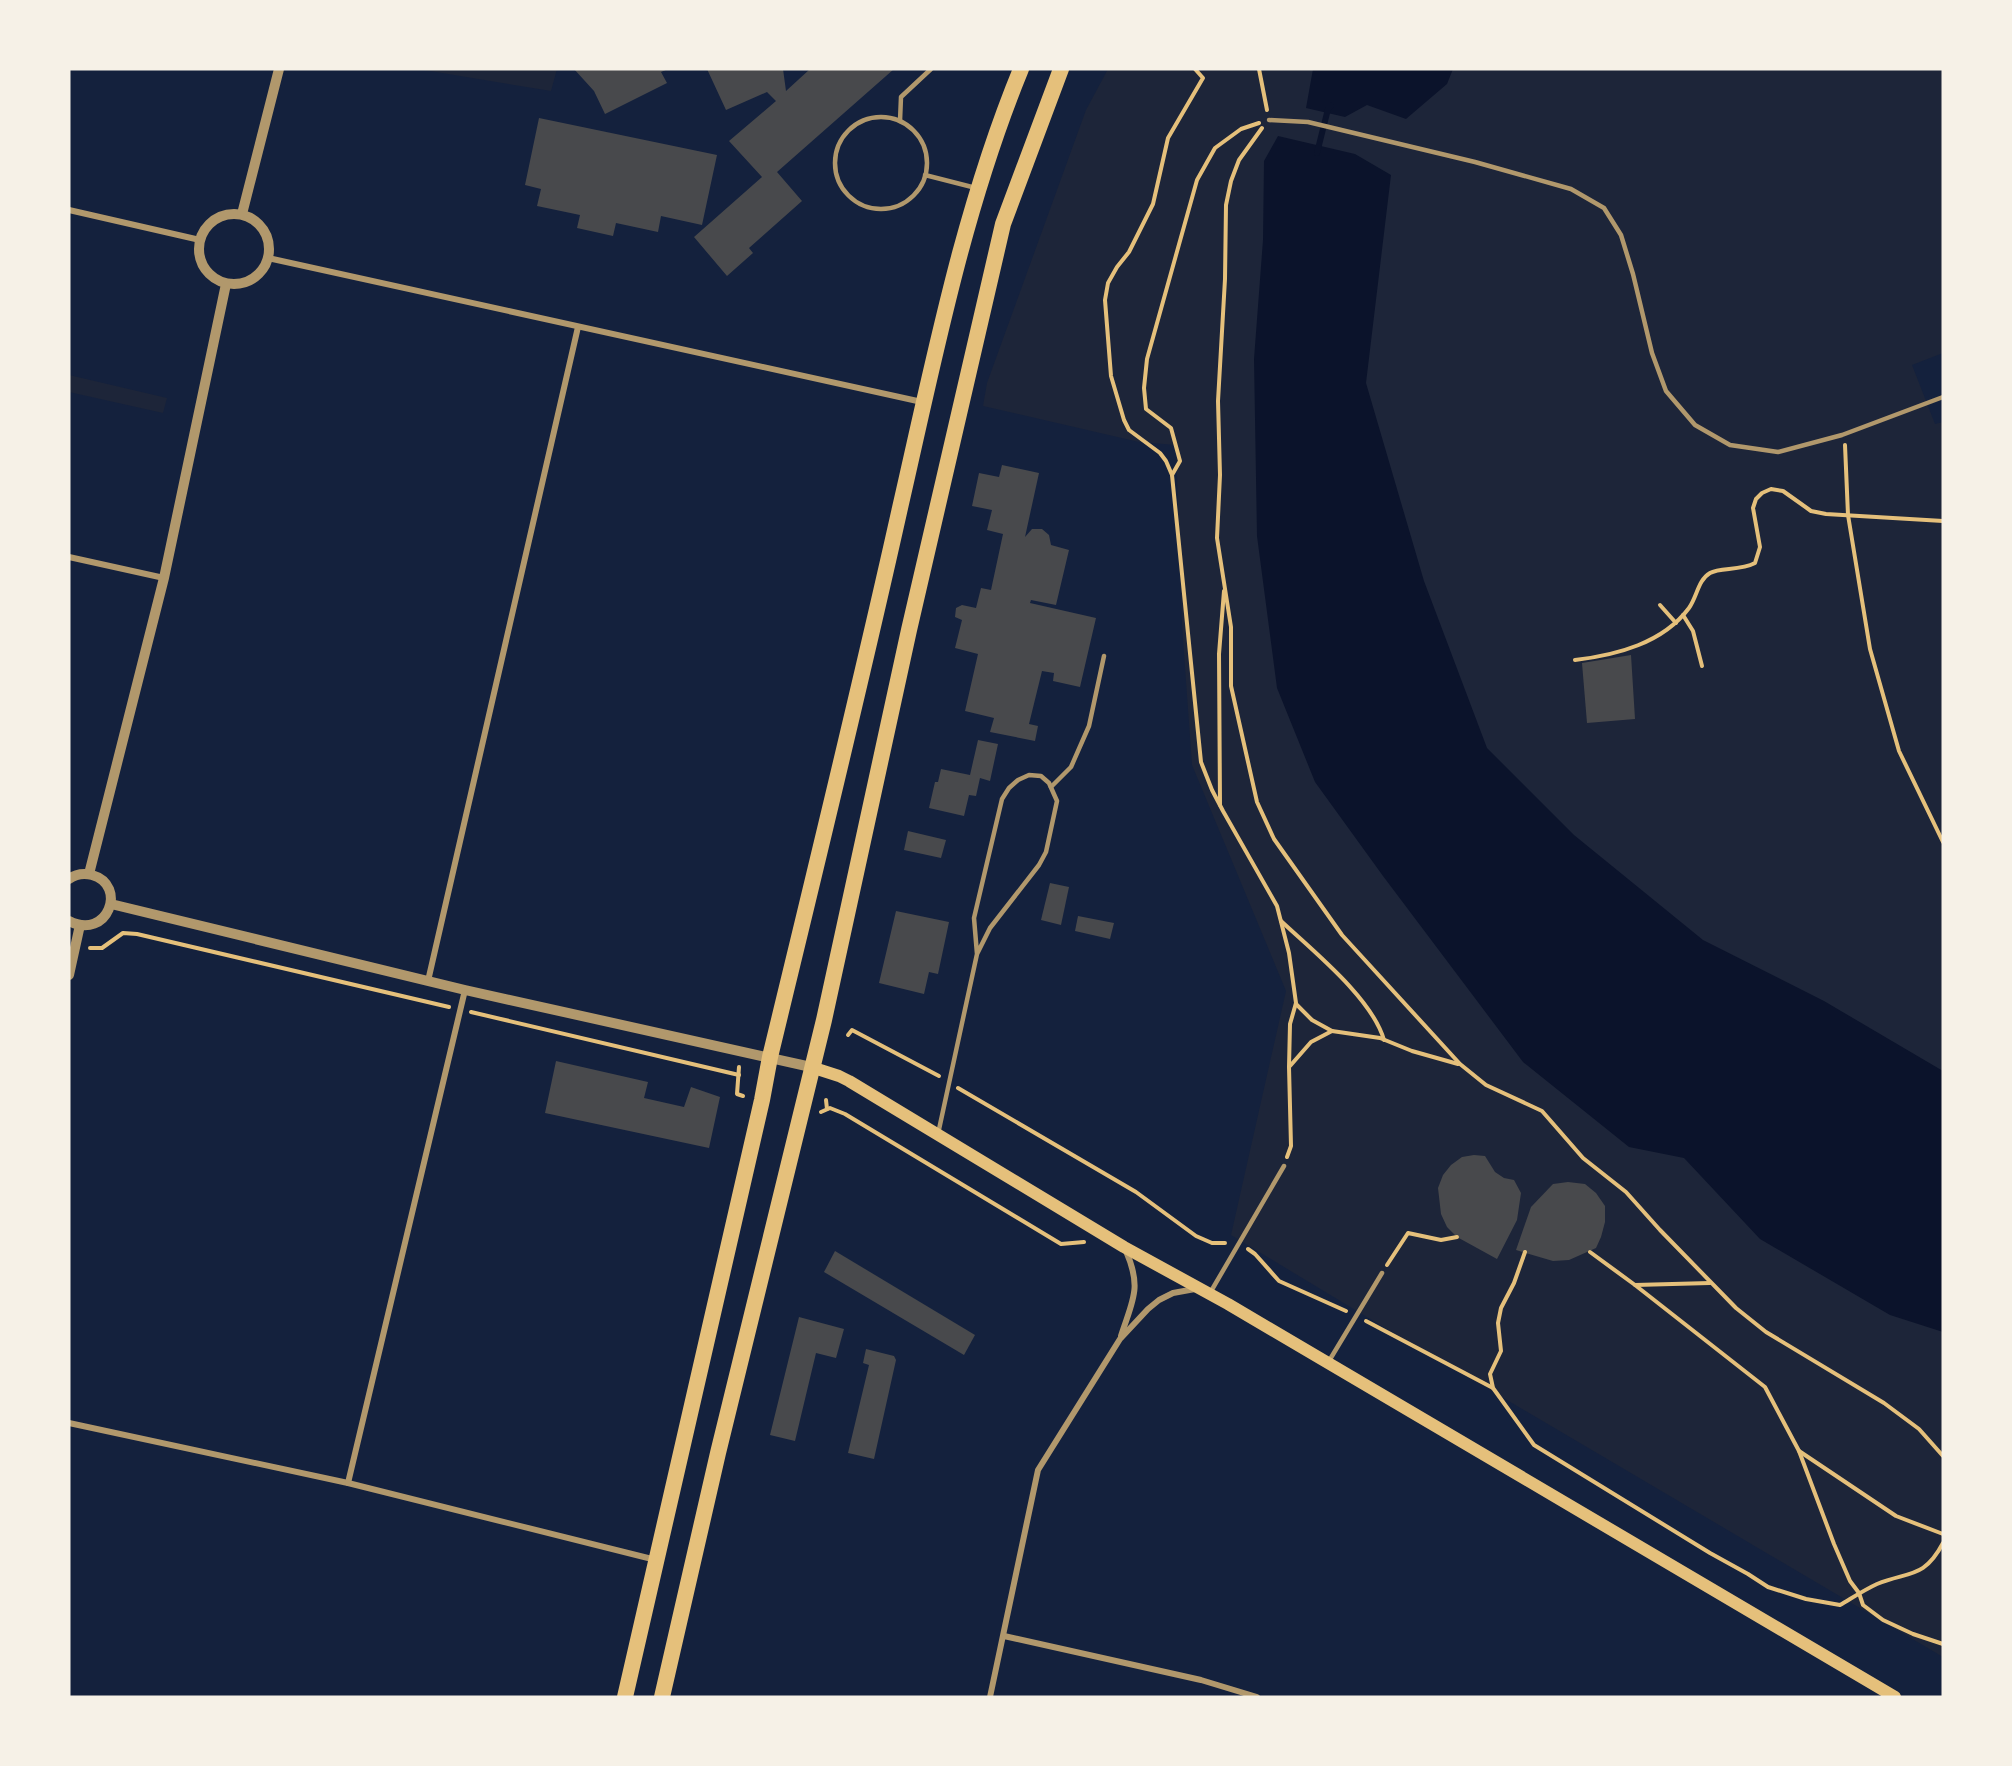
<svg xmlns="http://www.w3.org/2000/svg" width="2012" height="1766" font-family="'Roboto Condensed',sans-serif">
<rect width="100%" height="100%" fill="#14213d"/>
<g fill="#1d2539">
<path d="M 418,69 L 557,69 L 551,91 Z"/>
<path d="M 1108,69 L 1943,69 L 1943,353 L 1912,365 L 1935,424 L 1943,422 L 1943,1657 L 1400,1337 L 1231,1235 L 1286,991 L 1192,765 L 1182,625 L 1176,445 L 1139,442 L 983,406 L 987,383 L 1086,110 Z"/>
<path d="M 69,375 L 167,398 L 163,413 L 69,392 Z"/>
</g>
<g fill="#0b132b">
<path d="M 1313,69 L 1453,69 L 1447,84 L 1406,119 L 1367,105 L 1345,117 L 1306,108 Z"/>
<path d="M 1278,136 L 1355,154 L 1391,175 L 1366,383 L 1424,581 L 1487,748 L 1574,835 L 1703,940 L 1824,1001 L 1943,1071 L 1943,1332 L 1890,1315 L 1760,1239 L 1684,1158 L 1629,1147 L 1523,1062 L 1383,876 L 1315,782 L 1277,688 L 1257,536 L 1254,359 L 1263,240 L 1264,161 Z"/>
</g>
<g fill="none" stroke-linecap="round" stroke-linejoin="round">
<path stroke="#0b132b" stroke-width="6" d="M 1317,153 L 1328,109 L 1331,106"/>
</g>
<g fill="#48494c">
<path d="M 574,69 L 668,69 L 661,72 L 667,83 L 605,114 L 594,91 Z"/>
<path d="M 707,69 L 783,69 L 786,91 L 810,69 L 894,69 L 777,172 L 802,201 L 749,248 L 753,253 L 727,276 L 694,237 L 762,177 L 729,141 L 776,101 L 767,92 L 726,110 Z"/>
<path d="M 539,118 L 717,155 L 702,225 L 661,216 L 658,232 L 616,223 L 613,236 L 577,228 L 580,215 L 537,206 L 541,189 L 525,185 Z"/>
<path d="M 1002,465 L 1039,473 L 1025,537 L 1032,529 L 1042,529 L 1049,535 L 1051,545 L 1069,550 L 1056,605 L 1031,600 L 1030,603 L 1096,618 L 1080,687 L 1053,681 L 1054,673 L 1042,671 L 1029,724 L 1038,726 L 1035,741 L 990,732 L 994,718 L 965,711 L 978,654 L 955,648 L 962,620 L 955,617 L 956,608 L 962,605 L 976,608 L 981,588 L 991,590 L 1003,534 L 987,530 L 992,510 L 972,506 L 979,473 L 999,477 Z"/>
<path d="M 1631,655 L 1635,719 L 1587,723 L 1582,663 Z"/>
<path d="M 978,740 L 998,744 L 990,781 L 980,778 L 976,796 L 969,795 L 964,816 L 929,808 L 935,782 L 938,782 L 941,769 L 970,775 Z"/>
<path d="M 908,831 L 946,840 L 941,858 L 904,850 Z"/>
<path d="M 1050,883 L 1069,887 L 1061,925 L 1041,920 Z"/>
<path d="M 896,911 L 949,922 L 938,974 L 929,972 L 924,994 L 879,983 Z"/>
<path d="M 1078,916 L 1114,923 L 1110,939 L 1075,931 Z"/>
<path d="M 556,1061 L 648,1082 L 644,1098 L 684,1107 L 691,1087 L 720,1097 L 709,1148 L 545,1113 Z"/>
<path d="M 1474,1155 L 1485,1156 L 1495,1172 L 1504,1178 L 1514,1180 L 1521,1193 L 1517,1220 L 1497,1259 L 1457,1237 L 1447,1227 L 1441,1214 L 1438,1188 L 1443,1175 L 1451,1165 L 1462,1157 Z"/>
<path d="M 1568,1182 L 1585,1184 L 1596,1193 L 1605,1206 L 1605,1222 L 1601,1237 L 1596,1248 L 1569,1260 L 1553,1261 L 1516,1250 L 1531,1207 L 1553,1184 Z"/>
<path d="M 835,1251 L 975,1335 L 964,1355 L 824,1272 Z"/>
<path d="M 799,1317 L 844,1329 L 836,1358 L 816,1353 L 795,1441 L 770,1435 Z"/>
<path d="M 866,1349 L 894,1356 L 896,1360 L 874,1459 L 848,1453 L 869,1365 L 863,1363 Z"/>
</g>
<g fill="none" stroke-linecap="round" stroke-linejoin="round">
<g stroke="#e5c07b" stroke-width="4">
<path d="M 1259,69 L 1267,110"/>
<path d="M 1259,123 L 1241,129 L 1215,148 L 1197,180 L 1147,359 L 1144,388 L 1146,409 L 1171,428 L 1180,461 L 1172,475 L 1201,762 L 1212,790 L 1223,811 L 1277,906 L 1289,953 L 1296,1003 L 1290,1024 L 1289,1067 L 1291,1146 L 1287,1157"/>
<path d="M 1262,128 L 1239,160 L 1231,181 L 1226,205 L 1225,279 L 1218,401 L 1220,475 L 1217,538 L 1231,627 L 1231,686 L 1257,802 L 1274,839 L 1342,935 L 1460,1064 L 1486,1085 L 1542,1111 L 1583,1158 L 1626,1192 L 1660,1230 L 1736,1308 L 1766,1332 L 1884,1403 L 1919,1429 L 1943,1456"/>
<path d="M 1845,445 L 1848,515 L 1870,649 L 1899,751 L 1943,842"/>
<path d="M 1172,475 L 1166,461 L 1160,453 L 1129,430 L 1124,420 L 1111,376 L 1105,300 L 1108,283 L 1117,267 L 1129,252 L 1153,204 L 1168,138 L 1203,78 L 1195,69"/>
<path d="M 1660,605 L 1676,623"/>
<path d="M 1683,615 L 1693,631 L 1702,666"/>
<path d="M 1575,660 C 1617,655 1663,643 1689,608 C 1697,597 1698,580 1710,573 C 1720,567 1740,571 1755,563 L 1760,547 L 1753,508 L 1756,499 L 1762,493 L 1771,489 L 1783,491 L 1811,511 L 1826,514 L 1943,521"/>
<path d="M 1220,805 L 1219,654 L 1224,591"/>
<path d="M 1281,921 C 1313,951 1372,998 1384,1040"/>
<path d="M 90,948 L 102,948 L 123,933 L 137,934 L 449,1007"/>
<path d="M 471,1012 L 739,1075"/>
<path d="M 1332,1031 L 1380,1038 L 1412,1051 L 1458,1064"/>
<path d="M 848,1035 L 852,1030 L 939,1076"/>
<path d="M 1290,1066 L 1311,1042 L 1332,1031 L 1312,1020 L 1296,1004"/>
<path d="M 739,1067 L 737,1094 L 743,1096"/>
<path d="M 958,1088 L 1136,1192 L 1196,1236 L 1212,1243 L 1225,1243"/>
<path d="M 826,1100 L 827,1109"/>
<path d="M 821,1112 L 830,1108 L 845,1114 L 1061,1244 L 1084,1242"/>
<path d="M 1248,1249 L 1255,1254 L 1279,1281 L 1346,1311"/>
<path d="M 1525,1252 L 1514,1283 L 1501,1308 L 1498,1323 L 1501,1351 L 1490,1374 L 1493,1388 L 1534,1445 L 1710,1553 L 1748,1574 L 1768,1587 L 1806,1599 L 1840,1605 C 1852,1598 1864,1590 1877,1584 C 1909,1571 1924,1579 1943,1543"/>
<path d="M 1590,1252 L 1635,1285 L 1710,1283"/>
<path d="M 1387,1265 L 1408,1233 L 1441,1240 L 1457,1237"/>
<path d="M 1635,1285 L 1765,1387 L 1799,1451 L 1834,1544 L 1850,1581 L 1859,1593 L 1863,1605 L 1883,1620 L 1913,1634 L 1943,1644"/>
<path d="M 1366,1321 L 1493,1388"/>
<path d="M 1799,1451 L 1896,1516 L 1943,1534"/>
</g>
<g stroke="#b1986c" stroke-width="4.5">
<circle cx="881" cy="163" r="46"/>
<path d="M 1269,120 L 1308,122 L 1475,162 L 1571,189 L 1604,208 L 1621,235 L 1633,274 L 1652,353 L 1666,391 L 1695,425 L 1730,445 L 1778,452 L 1842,435 L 1943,397"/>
<path d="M 900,121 L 901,97 L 931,69"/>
<path d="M 925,175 L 976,188"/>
<path d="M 1051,787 L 1071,767 L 1089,726 L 1104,656"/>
<path d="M 938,1134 L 977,954 L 990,928 L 1039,865 L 1046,852 L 1057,801 L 1049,783 L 1041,776 L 1029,775 L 1018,780 L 1009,788 L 1002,799 L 974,918 L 977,954"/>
<path d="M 1210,1293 L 1284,1166"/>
<path d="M 1329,1361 L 1382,1273"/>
</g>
<g stroke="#b1986c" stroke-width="6">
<path d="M 69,210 L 200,240"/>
<path d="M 268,258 L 922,402"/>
<path d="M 69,557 L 164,578"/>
<path d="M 428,981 L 578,327"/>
<path d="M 1121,1336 C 1133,1299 1142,1288 1126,1251"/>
<path d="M 69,1423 L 348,1483 L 656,1560"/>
<path d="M 348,1483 L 465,990"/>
<path d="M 1004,1636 L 1201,1680 L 1257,1697"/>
<path d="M 990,1697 L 1038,1470 L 1120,1339 L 1148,1309 L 1159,1300 L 1173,1293 L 1195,1289"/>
</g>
<g stroke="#b1986c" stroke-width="10">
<circle cx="234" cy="249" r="35"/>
<path d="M 242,214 L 279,69"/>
<path d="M 89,874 L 164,578 L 226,284"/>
<path d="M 69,879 C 76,874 84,873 92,875 C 128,885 108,941 69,921"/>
<path d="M 111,904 L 465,990 L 811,1067"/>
<path d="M 69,975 L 80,925"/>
</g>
<path stroke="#e5c07b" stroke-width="12" d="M 811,1067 L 839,1076 L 849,1081 L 1124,1247 L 1228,1304 L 1895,1697"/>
<g stroke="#e5c07b" stroke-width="16">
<path d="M 625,1697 L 762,1100 L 770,1057 C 814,875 859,692 900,508 C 934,360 963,210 1021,69"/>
<path d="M 662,1697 L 718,1453 L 824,1020 L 909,630 L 1003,224 L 1061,69"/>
</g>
</g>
<rect width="2012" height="1766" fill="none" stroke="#f6f1e7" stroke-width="141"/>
</svg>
